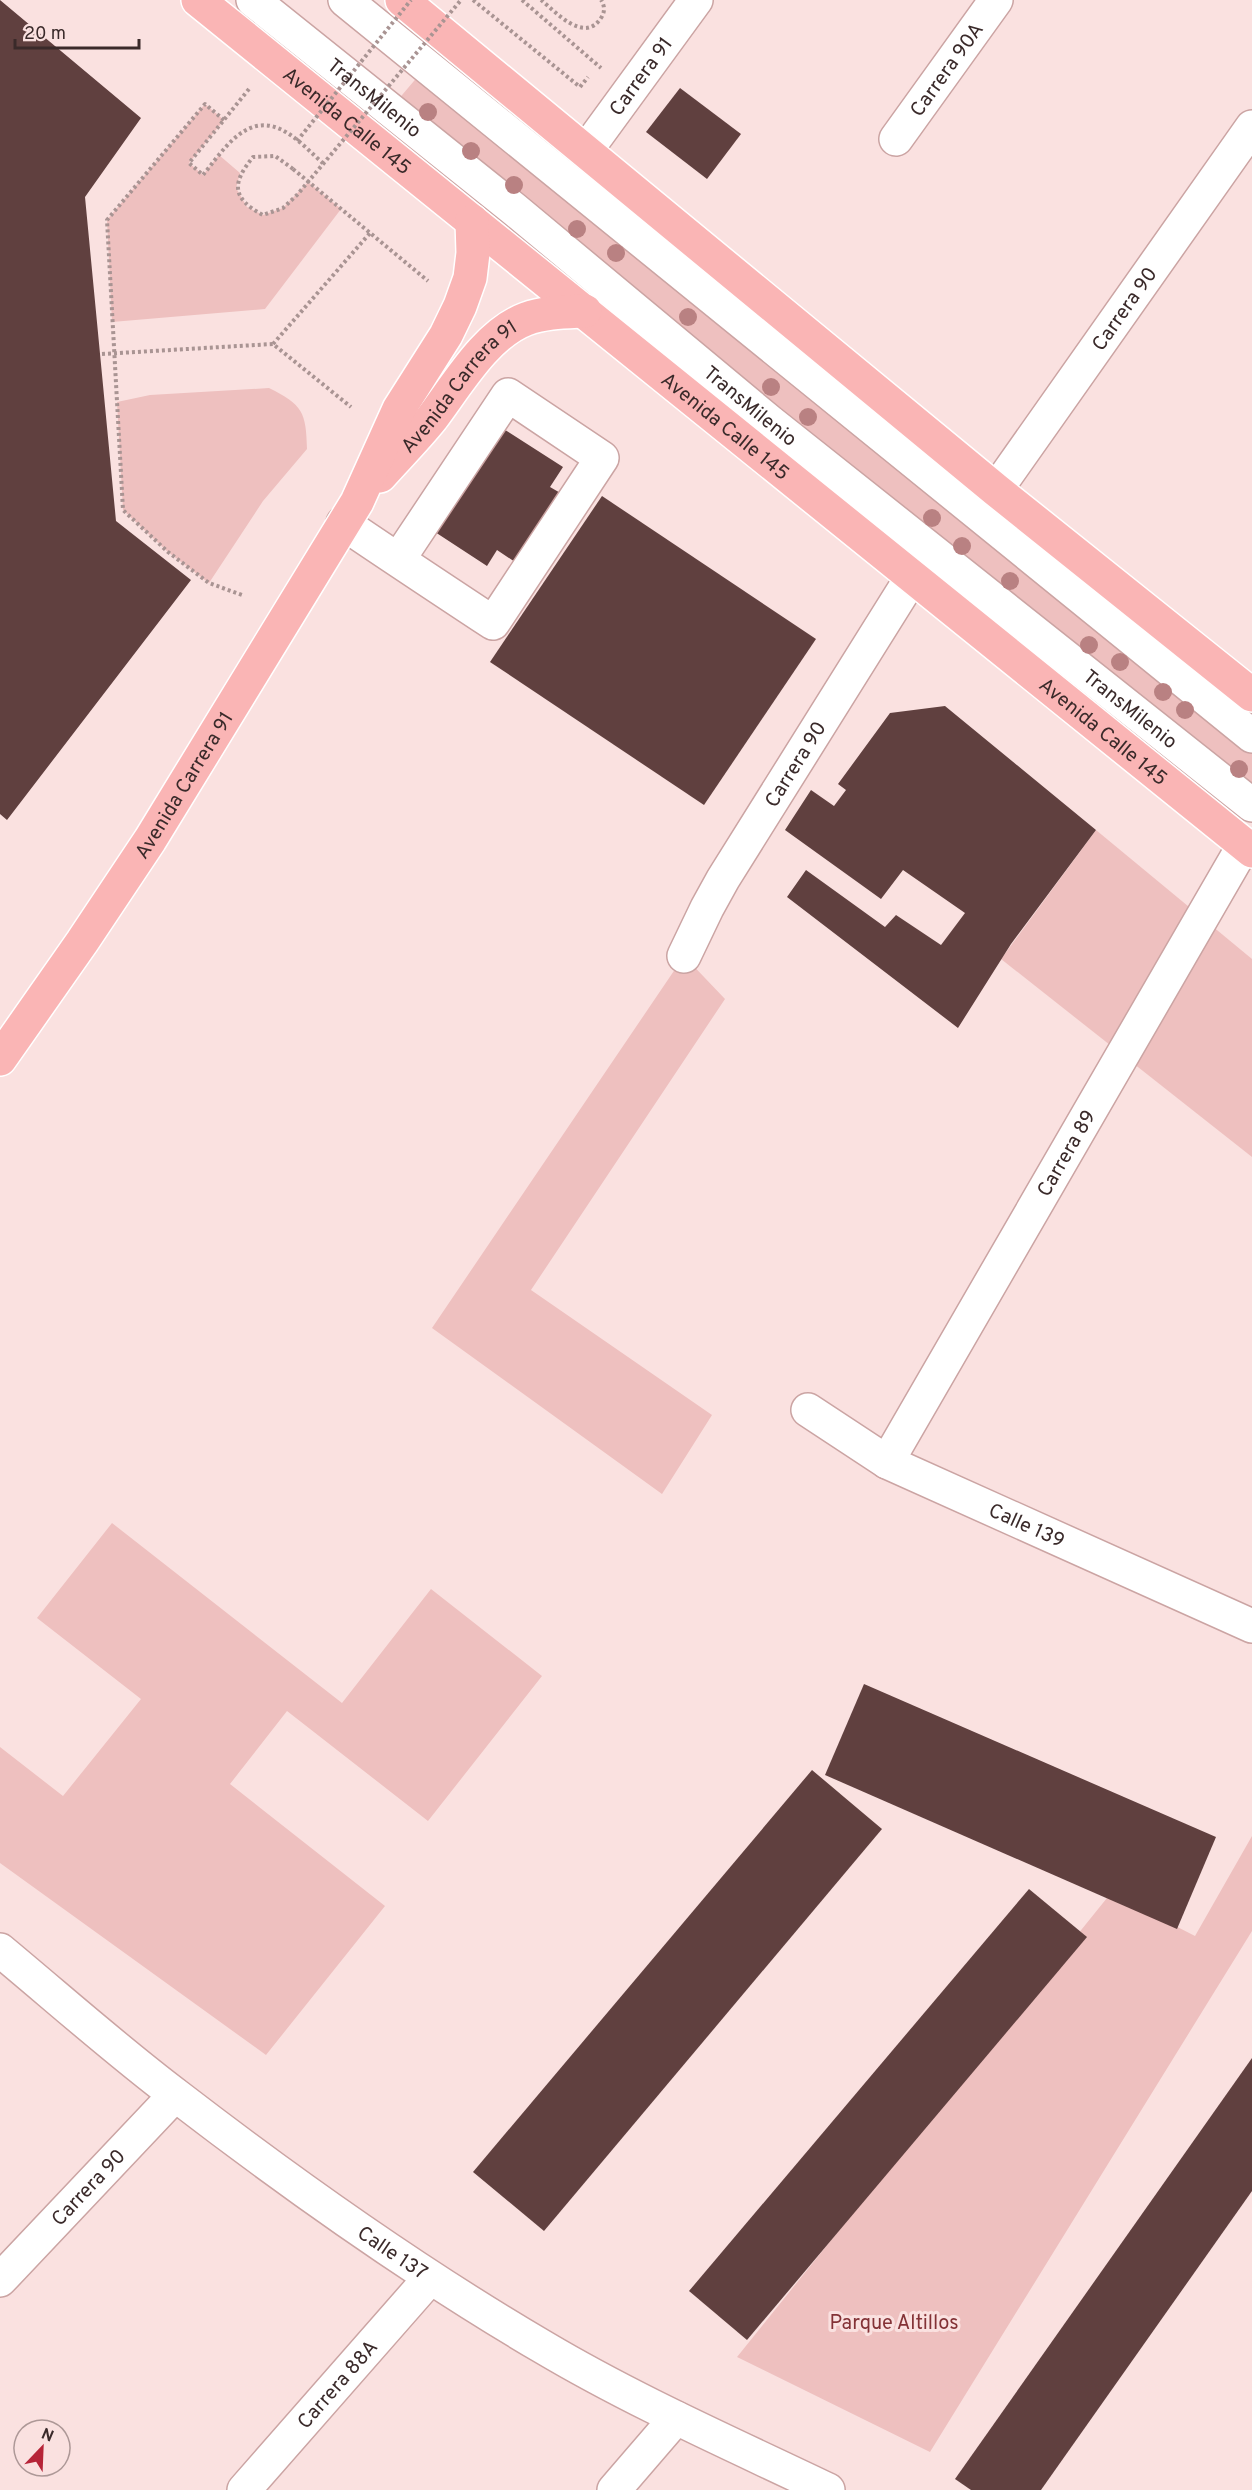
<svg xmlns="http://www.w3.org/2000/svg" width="1252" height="2490" font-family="Overpass,sans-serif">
<rect width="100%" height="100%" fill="#fae1e0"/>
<g fill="#eec0bf">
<path d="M 419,75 L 703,313 L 1039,581 L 1252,747 L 1252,792 L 397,101 Z"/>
<path d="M 205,104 L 224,120 L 189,163 L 203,175 L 219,155 L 240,173 L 236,188 L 247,207 L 263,215 L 283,208 L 308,182 L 341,209 L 265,309 L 112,322 L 107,220 Z"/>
<path d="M 269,388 C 303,405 306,412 307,449 L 263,501 L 209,583 L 168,552 L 123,510 L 117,402 L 150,395 Z"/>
<path d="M 1096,830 L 1252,959 L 1252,1157 L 1001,959 Z"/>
<path d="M 684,956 L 725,999 L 531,1290 L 712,1415 L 662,1494 L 432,1328 Z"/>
<path d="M 112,1523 L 342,1703 L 431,1589 L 542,1676 L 428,1821 L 287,1711 L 230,1784 L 385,1906 L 266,2055 L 0,1863 L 0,1747 L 63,1796 L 141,1699 L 37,1618 Z"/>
<path d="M 1252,1836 L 1252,1931 L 930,2452 L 737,2357 L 1111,1893 L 1195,1936 Z"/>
</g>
<g fill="#60403f">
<path d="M 0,0 L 141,118 L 85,197 L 116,521 L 191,580 L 7,820 L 0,814 Z"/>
<path d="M 680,88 L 741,134 L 707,179 L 646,132 Z"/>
<path d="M 502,428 L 563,467 L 550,487 L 569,498 L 524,568 L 497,550 L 487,566 L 435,532 Z"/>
<path d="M 602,496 L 816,639 L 704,805 L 490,662 Z"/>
<path d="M 945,706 L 1096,830 L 1011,944 L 958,1028 L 787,897 L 806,870 L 885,927 L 896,915 L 941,945 L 965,913 L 903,870 L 881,899 L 785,830 L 811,790 L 834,806 L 846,790 L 838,784 L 890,713 Z"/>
<path d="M 864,1684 L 1216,1837 L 1177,1929 L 825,1775 Z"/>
<path d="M 812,1770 L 882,1829 L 544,2231 L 473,2172 Z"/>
<path d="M 1029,1889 L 1087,1937 L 747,2340 L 689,2291 Z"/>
<path d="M 1252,2058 L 1252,2191 L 1041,2490 L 971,2490 L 955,2479 Z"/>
</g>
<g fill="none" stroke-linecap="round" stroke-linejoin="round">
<g stroke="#cba4a3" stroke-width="36">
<g id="minor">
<path id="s1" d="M 253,0 L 514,209 L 770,422 L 1252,805"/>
<path d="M 345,0 L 1252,736"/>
<path id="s2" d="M 896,139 L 996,0"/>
<path id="s3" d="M 585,152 L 696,0"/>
<path id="s4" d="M 996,490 L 1252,127"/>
<path d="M 343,523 C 393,557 443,590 493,623 L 602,458 L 508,395 L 398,560"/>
<path id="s5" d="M 684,956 L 707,908 L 723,879 L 912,577"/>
<path id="s6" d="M 808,1410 L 887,1462 L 1252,1626"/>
<path id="s7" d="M 887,1462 L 1244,845"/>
<path id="s8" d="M 0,1950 C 59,1999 116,2050 177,2096 C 294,2186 415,2272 543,2347 C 634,2401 732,2444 828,2490"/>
<path id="s9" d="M 0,2280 L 175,2095"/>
<path id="s10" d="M 244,2490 L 430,2278"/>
<path d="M 614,2490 L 676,2418"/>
</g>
</g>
<g stroke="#fff" stroke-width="36">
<g id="major">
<path id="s11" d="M 198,0 L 1252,851"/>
<path d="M 402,0 L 996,490 L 1252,695"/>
<path id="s12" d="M 380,476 C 397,457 416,438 432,418 C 457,385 486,334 526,319 C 545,312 565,312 585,311"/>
<path id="s13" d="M 0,1059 L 82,942 L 150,840 L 357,502 L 399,409 L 446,335 L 460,306 L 470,278 L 473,253 L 472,221"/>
</g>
</g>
<g stroke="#a99493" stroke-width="4" stroke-dasharray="3 3" stroke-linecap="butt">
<path d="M 473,0 L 580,87 L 588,77"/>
<path d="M 522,0 L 601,68"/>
<path d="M 541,0 C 556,12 584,44 601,18 C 605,12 605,6 601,0"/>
<path d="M 249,89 L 189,163 L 203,175 C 222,152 245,113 280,129 C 296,136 311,153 324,164"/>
<path d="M 224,120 L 205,104 L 107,220 L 123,510 L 168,552 L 209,583 L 242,595"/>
<path d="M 293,169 L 428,281"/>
<path d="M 273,344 L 370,233"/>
<path d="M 102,354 L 273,344 L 351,407"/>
</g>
<use href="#minor" stroke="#fff" stroke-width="33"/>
<use href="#major" stroke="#fab5b5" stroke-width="33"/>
<g stroke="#a99493" stroke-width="4" stroke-dasharray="3 3" stroke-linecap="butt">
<path d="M 297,141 L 411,0"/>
<path d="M 293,169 L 275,156 L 253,157 C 232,183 231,198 263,215 L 283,208 L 297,195 L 461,0"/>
</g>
</g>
<g fill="#b98182">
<circle cx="428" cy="112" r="9"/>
<circle cx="471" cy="151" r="9"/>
<circle cx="514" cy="185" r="9"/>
<circle cx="577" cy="229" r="9"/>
<circle cx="616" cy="253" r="9"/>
<circle cx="688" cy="317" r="9"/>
<circle cx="771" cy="387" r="9"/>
<circle cx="808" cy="417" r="9"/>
<circle cx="932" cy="518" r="9"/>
<circle cx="962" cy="546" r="9"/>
<circle cx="1010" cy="581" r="9"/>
<circle cx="1089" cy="645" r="9"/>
<circle cx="1120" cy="662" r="9"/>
<circle cx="1163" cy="692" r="9"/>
<circle cx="1185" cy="710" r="9"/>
<circle cx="1239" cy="769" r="9"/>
</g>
<g text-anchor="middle" stroke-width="6" stroke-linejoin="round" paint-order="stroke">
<g font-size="20" fill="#3a2a2a" stroke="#fae1e0">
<text dy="7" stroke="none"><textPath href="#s2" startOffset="86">Carrera 90A</textPath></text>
<text dy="7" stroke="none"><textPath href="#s3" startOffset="94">Carrera 91</textPath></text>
<text dy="7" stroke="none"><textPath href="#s1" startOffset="156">TransMilenio</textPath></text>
<text dy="7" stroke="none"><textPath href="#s11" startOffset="192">Avenida Calle 145</textPath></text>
<text dy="7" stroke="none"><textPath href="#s4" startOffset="222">Carrera 90</textPath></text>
<text dy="7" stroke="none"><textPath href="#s12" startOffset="120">Avenida Carrera 91</textPath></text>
<text dy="7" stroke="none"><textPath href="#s1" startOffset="642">TransMilenio</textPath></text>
<text dy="7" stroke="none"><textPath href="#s11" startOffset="678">Avenida Calle 145</textPath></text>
<text dy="7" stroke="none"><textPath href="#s1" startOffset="1128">TransMilenio</textPath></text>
<text dy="7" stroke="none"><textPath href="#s11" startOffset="1164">Avenida Calle 145</textPath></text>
<text dy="7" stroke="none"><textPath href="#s5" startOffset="222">Carrera 90</textPath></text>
<text dy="7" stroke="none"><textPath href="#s13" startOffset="330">Avenida Carrera 91</textPath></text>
<text dy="7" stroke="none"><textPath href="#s7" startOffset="357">Carrera 89</textPath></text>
<text dy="7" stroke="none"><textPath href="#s6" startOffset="248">Calle 139</textPath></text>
<text dy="7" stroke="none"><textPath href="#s9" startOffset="128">Carrera 90</textPath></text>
<text dy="7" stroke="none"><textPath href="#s8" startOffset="496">Calle 137</textPath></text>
<text dy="7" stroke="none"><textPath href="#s10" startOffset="141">Carrera 88A</textPath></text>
</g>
<g font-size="20" fill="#833236" stroke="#fae1e0">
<text x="894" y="2329">Parque Altillos</text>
</g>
</g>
<g transform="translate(42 2448) rotate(23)"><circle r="28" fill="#fae1e0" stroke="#ad9897" stroke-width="1.5"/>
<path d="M0-4.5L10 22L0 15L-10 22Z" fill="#b62438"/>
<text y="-9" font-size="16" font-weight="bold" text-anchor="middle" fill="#3a2a2a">N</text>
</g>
<path d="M15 39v9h124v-9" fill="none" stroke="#3a2a2a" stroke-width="3"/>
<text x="24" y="39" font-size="18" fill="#3a2a2a" stroke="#fae1e0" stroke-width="4.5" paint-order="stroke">20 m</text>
</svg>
